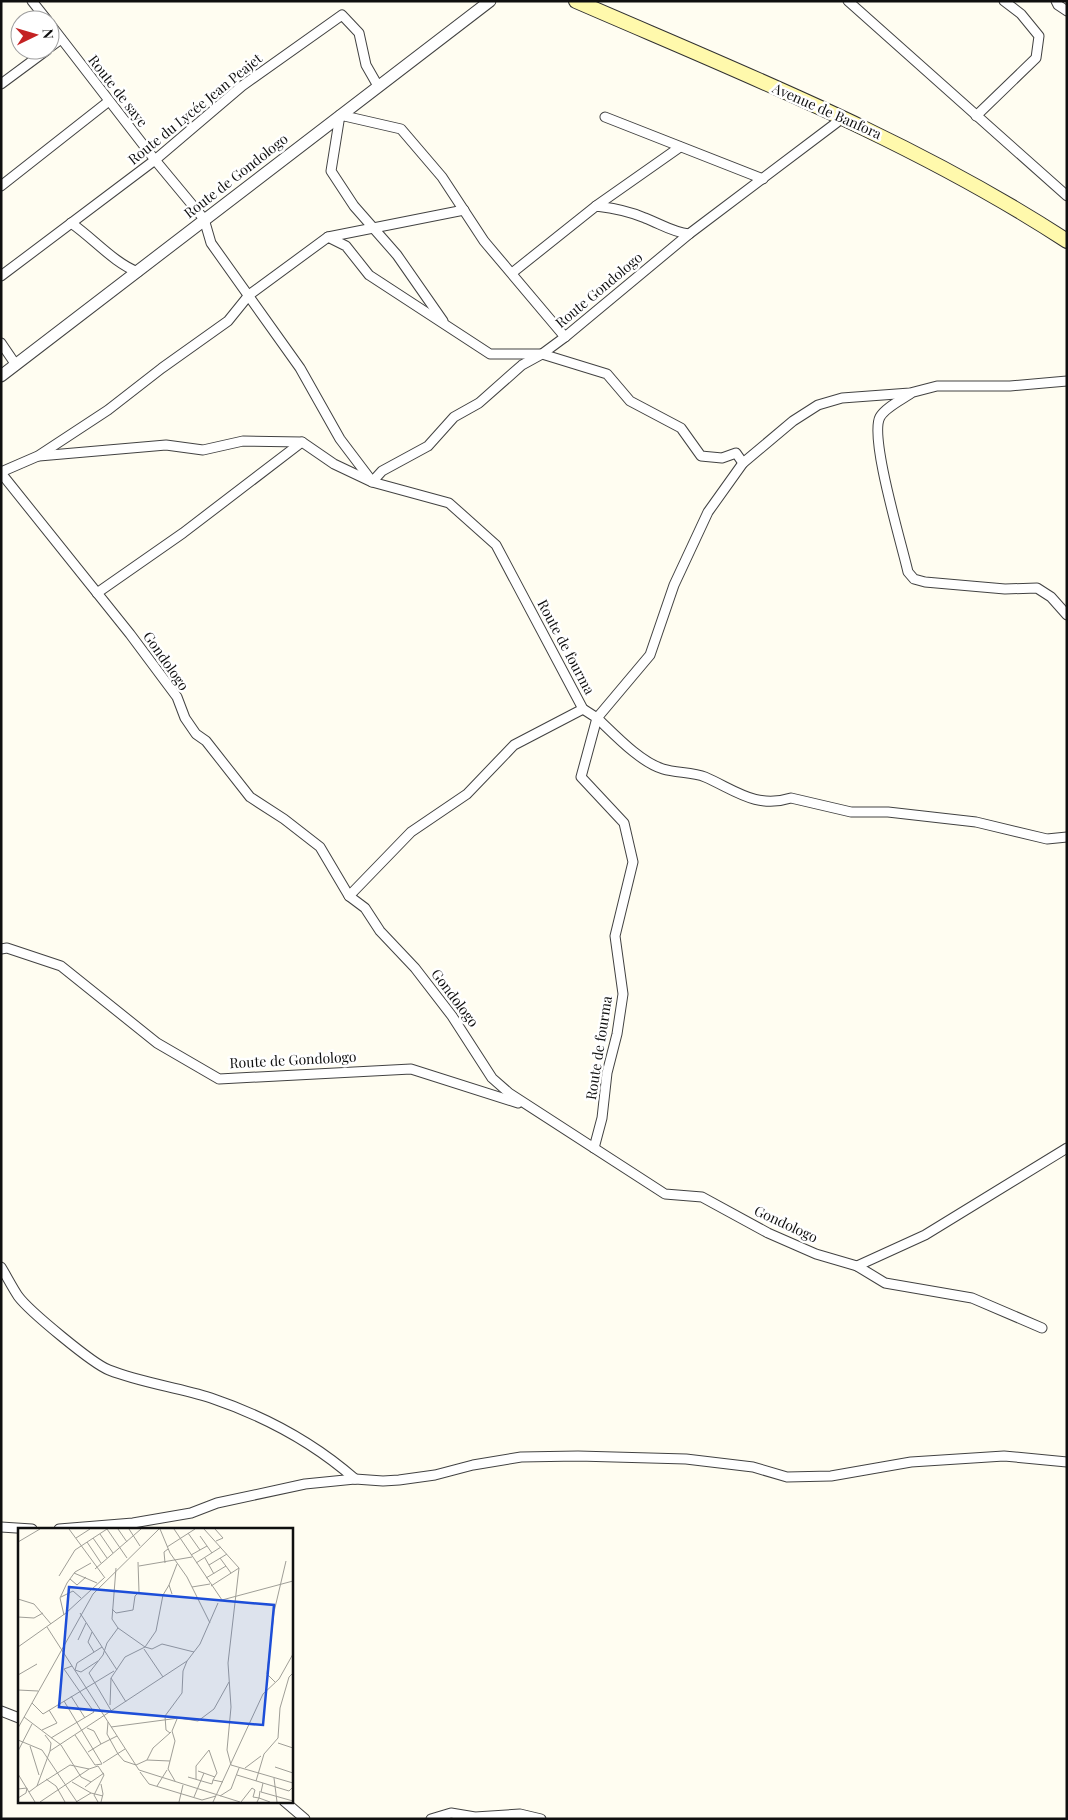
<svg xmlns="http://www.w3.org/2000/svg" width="1068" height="1820" font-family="'Playfair Display',serif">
<rect width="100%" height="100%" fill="#fffdf1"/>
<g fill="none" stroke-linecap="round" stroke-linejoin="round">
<g stroke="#424242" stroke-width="11">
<g id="minor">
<path d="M 32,1 L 47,20"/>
<path d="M 848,1 L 1067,196"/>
<path d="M 1056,1 L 1058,5 L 1067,11"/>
<path d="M 50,24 L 155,160 L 204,219 L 211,243 L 300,368 L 340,439 L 371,480"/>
<path d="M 50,47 L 61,39"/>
<path d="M 1,84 L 47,50"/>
<path d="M 976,116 L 1036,58 L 1039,36 L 1021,14 L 1004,1"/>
<path d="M 605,117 L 763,179"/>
<path d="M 1,186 L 109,101"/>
<path d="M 596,206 L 680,147"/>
<path d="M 71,223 C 93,238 114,263 138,272"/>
<path d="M 328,237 L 464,210"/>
<path d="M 512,273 L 596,206 C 613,208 629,211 645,218 C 661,224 672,232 689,234"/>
<path d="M 1,276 L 155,160 L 242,86 L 342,15 L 359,33 L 366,65 L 378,86"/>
<path d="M 443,321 L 397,255 L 354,206 L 331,171 L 340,115 L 401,129 L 442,177 L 484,241 L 565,337"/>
<path d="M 1,343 L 16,365"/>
<path d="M 1067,381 L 1010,386 L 937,386 L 910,393 L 842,398 L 818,405 L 793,421 L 743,463 L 708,512 L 674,585 L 650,655 L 597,718 C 615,735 640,762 663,769 C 676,773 693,772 705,777 C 735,790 756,809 791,798 L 851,812 L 888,812 L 976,822 L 1047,839 L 1067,837"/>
<path d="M 910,394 C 901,400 885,408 880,417 C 869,437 902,545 908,572 L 914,579 L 925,582 L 1005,589 L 1037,588 L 1051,597 L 1067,615"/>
<path d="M 39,456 L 166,445 L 203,450 L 243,441 L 302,442"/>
<path d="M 1,472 L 38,456 L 108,410 L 162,368 L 228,321 L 249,295 L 328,237 L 346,246 L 369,275 L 490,354 L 542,354 L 607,374 L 630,401 L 681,428 L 701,456 L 722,458 L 736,453 L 743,463"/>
<path d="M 1,473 L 130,634 L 177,697 L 185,718 L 196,734 L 206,741 L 250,797 L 284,819 L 320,847 L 349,896 L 365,908 L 380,931 L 415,968 L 452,1016 L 492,1078 L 509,1093 L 665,1194 L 702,1197 L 768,1233 L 816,1254 L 857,1266 L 885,1283 L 972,1298 L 1042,1328"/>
<path d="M 372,482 L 382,471 L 428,446 L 454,417 L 479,403 L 522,365 L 542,354 L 565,337 L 689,234 L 844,117"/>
<path d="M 97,593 L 183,533 L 302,442 L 334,464 L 372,482 L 449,503 L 496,545 L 583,709 L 597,718 L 581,777 L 624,823 L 633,862 L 615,936 L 623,994 L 617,1034 L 607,1073 L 602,1118 L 594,1148"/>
<path d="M 349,896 L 411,832 L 467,794 L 514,745 L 583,709"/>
<path d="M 1,949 L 7,948 L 61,966 L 157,1043 L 219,1079 L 411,1069 L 518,1103"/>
<path d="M 857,1266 L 925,1235 L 1067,1148"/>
<path d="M 1,1267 C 7,1277 12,1287 18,1296 C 29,1311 93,1364 109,1370 C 142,1383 177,1387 211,1398 C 264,1416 313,1442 355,1479"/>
<path d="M 1,1527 L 32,1529"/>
<path d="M 59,1529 L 133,1523 L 191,1513 L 217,1503 L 305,1484 L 355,1479 L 383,1481 L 399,1480 L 435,1475 L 473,1465 L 521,1457 L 578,1456 L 686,1459 L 753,1467 L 787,1477 L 831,1476 L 911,1462 L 1004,1456 L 1067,1462"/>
<path d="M 1,1711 L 19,1718"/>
<path d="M 284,1801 L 305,1819"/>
<path d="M 431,1819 L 451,1813 L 475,1817 L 520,1814 L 541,1819"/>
</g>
</g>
<g stroke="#424242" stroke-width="13">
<path id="tertiary" d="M 1,376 L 490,1"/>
</g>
<g stroke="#313131" stroke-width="16">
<path id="secondary" d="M 576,1 C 744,74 914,141 1067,241"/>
</g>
<use href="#minor" stroke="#fff" stroke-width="9"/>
<use href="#tertiary" stroke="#fff" stroke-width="11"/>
<use href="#secondary" stroke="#fff9ac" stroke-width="14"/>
</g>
<g text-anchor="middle" stroke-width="5" stroke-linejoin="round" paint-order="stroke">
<g font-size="14" fill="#0f0f0f" stroke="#fff">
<text transform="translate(118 91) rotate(52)" y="5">Route de saye</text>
<text transform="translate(195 109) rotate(-39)" y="5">Route du Lycée Jean Peajet</text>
<text transform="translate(827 111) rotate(24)" y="5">Avenue de Banfora</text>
<text transform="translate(236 176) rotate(-38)" y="5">Route de Gondologo</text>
<text transform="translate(599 290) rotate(-40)" y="5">Route Gondologo</text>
<text transform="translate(566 647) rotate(62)" y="5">Route de fourma</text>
<text transform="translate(166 661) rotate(55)" y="5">Gondologo</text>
<text transform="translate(455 998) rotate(53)" y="5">Gondologo</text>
<text transform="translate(599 1048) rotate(-81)" y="5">Route de fourma</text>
<text transform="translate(293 1060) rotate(-3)" y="5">Route de Gondologo</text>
<text transform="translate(786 1224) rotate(25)" y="5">Gondologo</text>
</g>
</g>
<g transform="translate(18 1528)">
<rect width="275" height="275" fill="#fffdf1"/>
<path fill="none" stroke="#9f9e97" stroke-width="1" d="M 51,1 L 87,50M 89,1 L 109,30M 100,1 L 109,14M 111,1 L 122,18M 142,1 L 152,25 L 169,49 L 192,95M 156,1 L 204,72 L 275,53M 186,1 L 221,40M 197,1 L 205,10 L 198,13M 170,5 L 182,22M 82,6 L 95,25M 182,8 L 194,25M 58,10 L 72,1M 75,10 L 89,30M 0,14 L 22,1M 69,14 L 83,35M 149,19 L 177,1M 173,27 L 189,18M 187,30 L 196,46M 202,30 L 213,45M 147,35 L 146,24 L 150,21M 178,35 L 203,19M 191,37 L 209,26M 121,38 L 174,29M 98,40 L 94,91 L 100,100 L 127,119 L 138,103 L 145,67 L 151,57M 77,41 L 123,1M 56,45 L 79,55M 41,48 L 57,22 L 89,1M 188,50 L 208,38M 52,51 L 59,57 L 68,49M 193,58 L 221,40M 174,59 L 192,56M 154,66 L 151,57 L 159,36M 43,69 L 55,63 L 63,70M 0,71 L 16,76 L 33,96M 94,81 L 98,85 L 115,82 L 117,68 L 121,64 L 120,34M 62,85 L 99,142M 46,87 L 42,70 L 49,55 L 57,44 L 73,35M 0,89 L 16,90 L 25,85M 29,99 L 121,242 L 222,274M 74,104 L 70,114 L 76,124M 60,112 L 68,95M 0,119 L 48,85 L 86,50M 126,121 L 145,149M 80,133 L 63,144 L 57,142 L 59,135 L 84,119M 54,138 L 46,141 L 76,184M 0,147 L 19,136M 257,154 L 249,146 L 256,84 L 268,33M 0,162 L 20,163M 53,168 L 67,190M 46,173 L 84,236 L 77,237 L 57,207M 108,174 L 93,150 L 107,129 L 127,119 L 134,121 L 144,116 L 176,124M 14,175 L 25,186 L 96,143M 92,177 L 93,150M 94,184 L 71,145 L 85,127 L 89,115 L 100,100M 6,189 L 43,217 L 63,249 L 73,254 L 67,259M 90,194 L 89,206 L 100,226 L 106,233 L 118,237M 93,199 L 161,190 L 180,193 L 196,181 L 211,154M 0,200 L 75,66 L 141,1M 69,200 L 76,203 L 83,216 L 70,224M 24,202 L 39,195 L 31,182M 152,205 L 148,202 L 147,188 L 164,165 L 165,143 L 169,133M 27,207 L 33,215 L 32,223M 33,210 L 76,184M 0,212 L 24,222 L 59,274M 260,215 L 275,220M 83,216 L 99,208M 12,218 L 21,247M 191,222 L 199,245 L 195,252M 0,223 L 14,196M 129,232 L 135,220 L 153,204M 85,235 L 107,221M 118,237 L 129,232 L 152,233M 213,237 L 209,222 L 213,179 L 210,135 L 221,40M 213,237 L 275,255M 257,239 L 275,245M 227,240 L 243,228M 180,243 L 197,249M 122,244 L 131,256 L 184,272 L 198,268M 0,246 L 17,274M 219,247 L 271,263 L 275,259M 170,249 L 194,256 L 195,252 L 205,254M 256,250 L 259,274M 28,251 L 38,258 L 47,274M 178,251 L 178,238 L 191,222M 157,253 L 150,241 L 157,213 L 154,203 L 159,191M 238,253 L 246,226 L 260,210 L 262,180 L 271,149 L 275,145M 54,254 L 73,265M 73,254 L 86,245M 245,255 L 243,264 L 275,273M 19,258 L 52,237 L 71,241M 139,258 L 149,242M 0,261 L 9,260 L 8,265 L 0,270M 242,263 L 241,270 L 252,274M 11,264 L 19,258 L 32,223 L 169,133 L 182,116 L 200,75M 202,268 L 213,261 L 221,240M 176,269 L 186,245M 22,274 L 71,241 L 80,238 L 86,247 L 76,267 L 80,274M 58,274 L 73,265 L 85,268M 83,274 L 85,266 L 83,256M 161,274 L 165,257M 195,274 L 245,166 L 261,151 L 275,126M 223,274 L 234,260 L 237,262 L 235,269 L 241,270 L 239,274"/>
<path fill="#1d4ed8" fill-opacity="0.15" stroke="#1d4ed8" stroke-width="2.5" d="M 51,59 L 256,77 L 245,197 L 41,179 Z"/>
<rect width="275" height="275" fill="none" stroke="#0f0f0f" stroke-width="2.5"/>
</g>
<rect width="1068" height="1820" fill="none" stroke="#0f0f0f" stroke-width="5"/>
<g transform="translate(35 35) rotate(85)"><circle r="24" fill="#ffffff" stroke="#9f9f9f"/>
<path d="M0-4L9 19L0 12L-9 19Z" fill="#c42223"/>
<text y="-8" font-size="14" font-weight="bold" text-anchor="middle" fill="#0f0f0f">N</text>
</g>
</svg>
